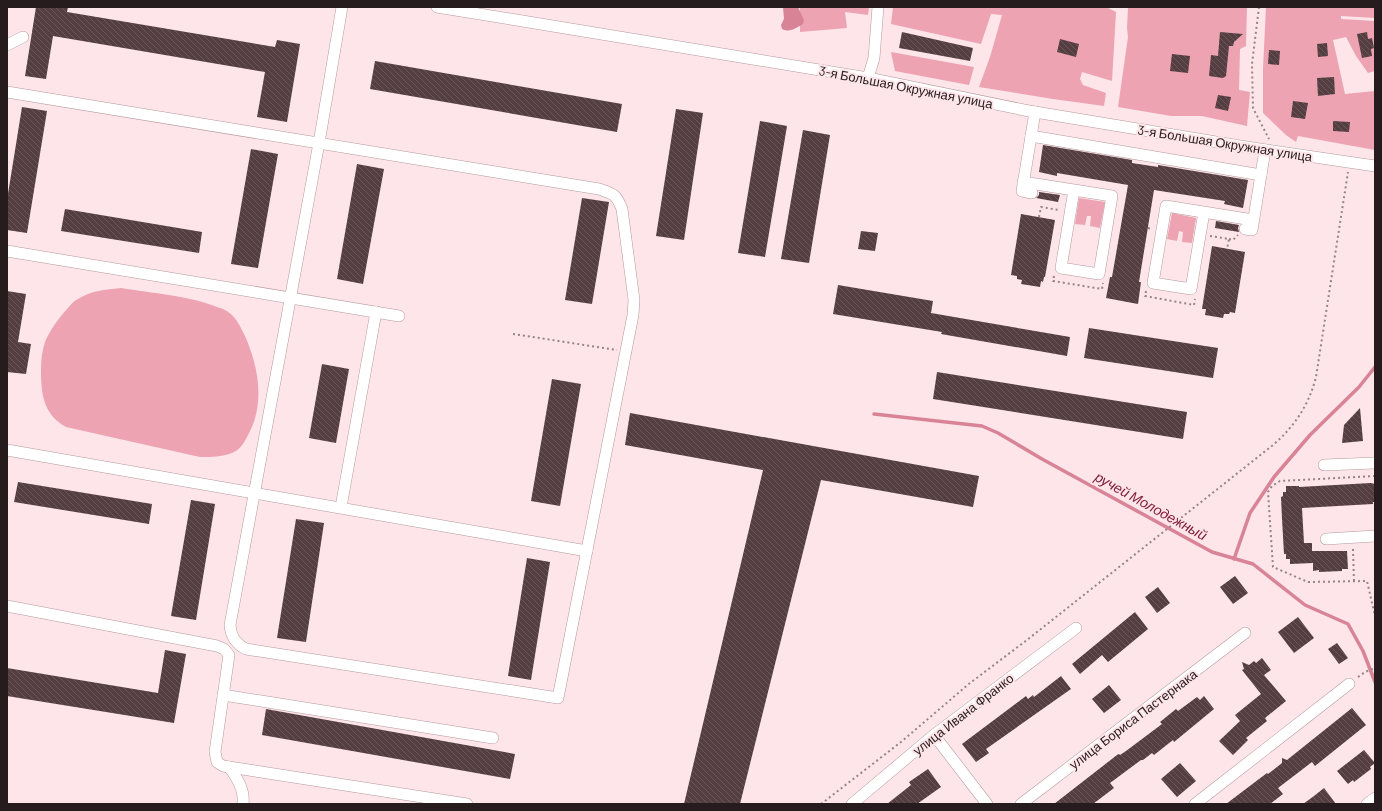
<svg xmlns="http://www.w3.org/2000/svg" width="1382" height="811" font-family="Barlow,sans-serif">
<defs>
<pattern id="building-back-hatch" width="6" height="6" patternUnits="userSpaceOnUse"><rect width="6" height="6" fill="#553e42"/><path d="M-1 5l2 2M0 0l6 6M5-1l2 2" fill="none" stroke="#6a575a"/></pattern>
</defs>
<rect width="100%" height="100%" fill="#fde5e9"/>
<g fill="#eda3b1">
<path d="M 800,7 L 869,7 L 868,15 L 845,12 L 847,28 L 800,32 Z"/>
<path d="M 893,7 L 1106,7 L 1116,12 L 1112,81 L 1082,72 L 1080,79 L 1083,85 L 1106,93 L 1104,106 L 1053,99 L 979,87 L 990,57 L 1002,15 L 991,14 L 981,44 L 891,24 Z"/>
<path d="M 1128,7 L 1247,7 L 1246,46 L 1240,49 L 1239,90 L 1250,92 L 1247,126 L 1202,116 L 1171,116 L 1118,107 L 1128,37 L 1127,28 Z"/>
<path d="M 1266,7 L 1375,7 L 1375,18 L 1341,16 L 1341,19 L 1375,21 L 1375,71 L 1368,73 L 1356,56 L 1346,37 L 1333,40 L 1345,94 L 1375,91 L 1375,150 L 1298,136 L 1296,142 L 1286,135 L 1263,113 L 1263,69 Z"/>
<path d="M 891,52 L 974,67 L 969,85 L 895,71 Z"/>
<path d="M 1079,198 L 1105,202 L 1100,228 L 1090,226 L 1091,216 L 1087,216 L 1085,225 L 1075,224 Z"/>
<path d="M 1172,213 L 1196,218 L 1192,243 L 1182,242 L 1183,232 L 1179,231 L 1177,241 L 1167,239 Z"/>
<path d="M 121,288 C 151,293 190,296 217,307 C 221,308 226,310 228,312 C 236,317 240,326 244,334 C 258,364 265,401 250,431 C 246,439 243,446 236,451 C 225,457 212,457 200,457 L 66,427 C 43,414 41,394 41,369 C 41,360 42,351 45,342 C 50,330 58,319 67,309 C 70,306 73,301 78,299 C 93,290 104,290 121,288 Z"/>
</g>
<path fill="#d88496" d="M 783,7 L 798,7 L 804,20 L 803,24 C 796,28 790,33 782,29 L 781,25 L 784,19 Z"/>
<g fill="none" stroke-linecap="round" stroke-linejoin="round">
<g stroke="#d88496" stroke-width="3.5">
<path d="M 874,414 L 982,426 L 998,433 L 1042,459 L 1212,552 L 1253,564 L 1305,605 L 1348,624 L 1363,651 L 1375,682"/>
<path d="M 1234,559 L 1250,513 L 1274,477 L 1310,435 L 1359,387 L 1375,367"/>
</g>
</g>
<g fill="url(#building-back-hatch)">
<path d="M 36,7 L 68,7 L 67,12 L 275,47 L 277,40 L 300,44 L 287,122 L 257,117 L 265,72 L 53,36 L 46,79 L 25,76 Z"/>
<path d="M 902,32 L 973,48 L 970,61 L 899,48 Z"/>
<path d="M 1220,32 L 1243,34 L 1234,42 L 1233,46 L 1229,46 L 1226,76 L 1223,78 L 1209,76 L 1211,55 L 1218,56 Z"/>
<path d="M 1367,32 L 1368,39 L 1372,38 L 1374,48 L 1371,49 L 1372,56 L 1362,58 L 1357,34 Z"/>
<path d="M 1060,39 L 1079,44 L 1076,57 L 1057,52 Z"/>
<path d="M 1327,43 L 1328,56 L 1318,57 L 1317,44 Z"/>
<path d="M 1269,50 L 1280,51 L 1279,65 L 1268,64 Z"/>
<path d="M 1172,54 L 1190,56 L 1188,73 L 1170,71 Z"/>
<path d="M 375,61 L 622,104 L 617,132 L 370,89 Z"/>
<path d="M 1334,77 L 1335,94 L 1318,96 L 1317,78 Z"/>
<path d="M 1218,95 L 1231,97 L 1228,111 L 1215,108 Z"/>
<path d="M 1293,101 L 1308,103 L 1305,119 L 1291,117 Z"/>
<path d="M 22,107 L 47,111 L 27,233 L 7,230 L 7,200 Z"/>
<path d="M 676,109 L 703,113 L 684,240 L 656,236 Z"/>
<path d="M 760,121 L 787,126 L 765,257 L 738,253 Z"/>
<path d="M 1333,121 L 1350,122 L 1349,132 L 1333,131 Z"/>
<path d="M 803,130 L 830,135 L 809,263 L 781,259 Z"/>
<path d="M 1043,145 L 1132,160 L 1132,163 L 1158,167 L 1158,165 L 1248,180 L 1243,208 L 1224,204 L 1225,201 L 1154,190 L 1139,282 L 1141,282 L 1138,304 L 1106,298 L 1110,277 L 1112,277 L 1128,185 L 1057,173 L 1057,176 L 1039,172 Z"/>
<path d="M 251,149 L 278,154 L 258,268 L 231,264 Z"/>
<path d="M 357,164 L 384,169 L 363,284 L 337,279 Z"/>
<path d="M 1039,192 L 1060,195 L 1058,202 L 1036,198 L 1039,195 Z"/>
<path d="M 582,198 L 609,202 L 592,304 L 565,300 Z"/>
<path d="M 65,209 L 202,232 L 199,253 L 61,231 Z"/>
<path d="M 1021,214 L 1055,220 L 1045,277 L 1044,277 L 1043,282 L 1041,281 L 1040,287 L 1021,284 L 1022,280 L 1017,279 L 1017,276 L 1011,275 Z"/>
<path d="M 1216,221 L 1239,225 L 1238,228 L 1239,232 L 1215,228 Z"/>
<path d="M 861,231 L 878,233 L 875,251 L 858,249 Z"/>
<path d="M 1212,246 L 1245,252 L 1235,313 L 1230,312 L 1229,314 L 1224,314 L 1223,318 L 1205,315 L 1206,309 L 1202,309 Z"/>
<path d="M 838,285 L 933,301 L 931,313 L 1070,337 L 1067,356 L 941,334 L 942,332 L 833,314 Z"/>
<path d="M 7,291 L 26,294 L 18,342 L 31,344 L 26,374 L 7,372 Z"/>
<path d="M 1089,328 L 1218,348 L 1213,378 L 1084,358 Z"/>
<path d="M 322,364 L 349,369 L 336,443 L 309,438 Z"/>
<path d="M 937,372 L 1187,412 L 1183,439 L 933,399 Z"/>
<path d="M 552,379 L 581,384 L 560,506 L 531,501 Z"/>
<path d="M 1360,408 L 1363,441 L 1342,443 L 1344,425 Z"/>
<path d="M 630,413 L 979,476 L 973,507 L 821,480 L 740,804 L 684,804 L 763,470 L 625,445 Z"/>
<path d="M 18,482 L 152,504 L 149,524 L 14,502 Z"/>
<path d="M 1371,483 L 1375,484 L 1375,502 L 1373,502 L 1373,504 L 1302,508 L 1304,543 L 1312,543 L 1312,551 L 1347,551 L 1348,569 L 1342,569 L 1342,571 L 1319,572 L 1319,570 L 1313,571 L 1313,563 L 1290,564 L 1290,559 L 1286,559 L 1286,554 L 1284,554 L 1282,519 L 1281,497 L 1283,496 L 1283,492 L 1286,492 L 1286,486 L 1299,486 L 1299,487 Z"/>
<path d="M 191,500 L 215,504 L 196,620 L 171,616 Z"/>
<path d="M 296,519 L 324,523 L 306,642 L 277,638 Z"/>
<path d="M 527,558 L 550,562 L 531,680 L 508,676 Z"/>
<path d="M 1235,576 L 1248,593 L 1233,604 L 1220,587 Z"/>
<path d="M 1158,587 L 1170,603 L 1157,613 L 1145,597 Z"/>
<path d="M 1135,612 L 1148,629 L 1108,662 L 1102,655 L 1080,674 L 1072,664 Z"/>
<path d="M 1298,617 L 1314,638 L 1294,653 L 1278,632 Z"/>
<path d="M 1337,643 L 1348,658 L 1339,664 L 1328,649 Z"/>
<path d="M 165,650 L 186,654 L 174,723 L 7,696 L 7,668 L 158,693 Z"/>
<path d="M 1262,658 L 1271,670 L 1264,675 L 1286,701 L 1265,718 L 1267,721 L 1246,738 L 1248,740 L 1233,755 L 1219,741 L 1240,721 L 1235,715 L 1261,694 L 1242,670 L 1244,669 L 1242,662 L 1249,665 L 1254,661 L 1256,663 Z"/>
<path d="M 1061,676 L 1071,689 L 986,749 L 989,753 L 976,762 L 962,744 L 1026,696 L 1028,699 L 1033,695 L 1034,697 Z"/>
<path d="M 1109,685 L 1121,700 L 1104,713 L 1092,699 Z"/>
<path d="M 1204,696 L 1214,709 L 1174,742 L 1173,740 L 1154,755 L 1152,753 L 1143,760 L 1141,760 L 1110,783 L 1114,788 L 1093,804 L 1054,804 L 1117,755 L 1119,754 L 1120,755 L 1126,751 L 1162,724 L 1160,722 L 1176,709 L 1178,711 L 1197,697 L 1200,700 Z"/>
<path d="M 1352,708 L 1366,725 L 1315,766 L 1312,762 L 1278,788 L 1283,794 L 1270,804 L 1226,804 L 1267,773 L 1268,774 L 1282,763 L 1282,758 L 1287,760 Z"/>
<path d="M 266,709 L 515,754 L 510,779 L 262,735 Z"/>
<path d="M 1364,750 L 1375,763 L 1370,767 L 1371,769 L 1354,782 L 1353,780 L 1348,784 L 1337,771 Z"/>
<path d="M 1180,763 L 1196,781 L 1177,797 L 1161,779 Z"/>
<path d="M 928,769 L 941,787 L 917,804 L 887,804 L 911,785 L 909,782 Z"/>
<path d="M 1324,788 L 1336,804 L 1303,804 L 1314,796 Z"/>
</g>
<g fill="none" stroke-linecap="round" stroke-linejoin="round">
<g stroke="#b4999d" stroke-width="12">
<g id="minor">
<path d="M 437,7 L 868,78 L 1029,111 L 1240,146 L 1375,166"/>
<path d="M 7,45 L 23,37"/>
<path d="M 868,78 L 874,58 L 878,7"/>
<path d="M 7,92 L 599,189 C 614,194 616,194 622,209 L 634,300 L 633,315 L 558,698 L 246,649 C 236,644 231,637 230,625 L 319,143 L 342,7"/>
<path d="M 1031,136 L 1261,175"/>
<path d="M 1023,182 L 1112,196 L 1099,274 L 1061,268 L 1074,190"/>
<path d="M 1032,193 L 1022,191 L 1035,112"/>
<path d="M 1204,212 L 1191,289 L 1153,283 L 1166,206 L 1253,220"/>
<path d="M 1245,229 L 1252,230 L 1265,150"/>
<path d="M 7,251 L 399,316"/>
<path d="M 7,450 L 587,551"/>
<path d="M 1324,465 L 1375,463"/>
<path d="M 341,507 L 376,312"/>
<path d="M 1326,539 L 1375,536"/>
<path d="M 7,606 L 217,646 L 224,649 L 229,655 L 215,752 L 217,762 L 223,766 L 467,804"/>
<path d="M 223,695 L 493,738"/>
<path d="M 934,735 L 987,804"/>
<path d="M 229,767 C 237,778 245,790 243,804"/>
<path d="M 852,804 L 934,735 L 1076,628"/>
<path d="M 1021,804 L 1245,633"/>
<path d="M 1195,804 L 1349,684"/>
<path d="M 1367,804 L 1375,798"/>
</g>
</g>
<g stroke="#958487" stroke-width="2" stroke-dasharray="2 3" stroke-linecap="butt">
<path d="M 1259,7 L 1252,64 L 1253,108 L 1269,139"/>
<path d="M 1039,217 L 1041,207 L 1059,210"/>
<path d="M 1148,228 L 1152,229"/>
<path d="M 1210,236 L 1229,239 L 1227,249"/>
<path d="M 1229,239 L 1233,240 L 1238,235"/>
<path d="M 1054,276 L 1053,281 L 1102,289 L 1103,283"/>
<path d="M 1146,291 L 1145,296 L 1194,305 L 1195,299"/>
<path d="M 513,334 L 617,350"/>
<path d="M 1375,476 L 1280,481 L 1272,486 L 1268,492 L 1273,567 L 1308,582 L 1367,581 L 1375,616"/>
<path d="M 1353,549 L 1354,582"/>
<path d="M 1358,677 L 1365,672 L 1375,668"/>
<path d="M 821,804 L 901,742 L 970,683 L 1027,640 L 1273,445 C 1294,427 1309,405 1316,377 L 1348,172"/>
</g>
<use href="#minor" stroke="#fff" stroke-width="11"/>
</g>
<g text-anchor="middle" stroke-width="4" stroke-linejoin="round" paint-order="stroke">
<g font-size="13" fill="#261c1e" stroke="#fde5e9">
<text transform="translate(906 87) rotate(11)" y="5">3-я Большая Окружная улица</text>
<text transform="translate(1225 143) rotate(9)" y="5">3-я Большая Окружная улица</text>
<text transform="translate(963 714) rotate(-38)" y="5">улица Ивана Франко</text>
<text transform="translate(1133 719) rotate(-37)" y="5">улица Бориса Пастернака</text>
</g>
<g font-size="14" font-style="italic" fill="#821e3e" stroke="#fde5e9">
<text transform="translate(1151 506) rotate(29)" y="5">ручей Молодежный</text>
</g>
</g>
<rect width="1382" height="811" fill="none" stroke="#261c1e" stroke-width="16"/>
</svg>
